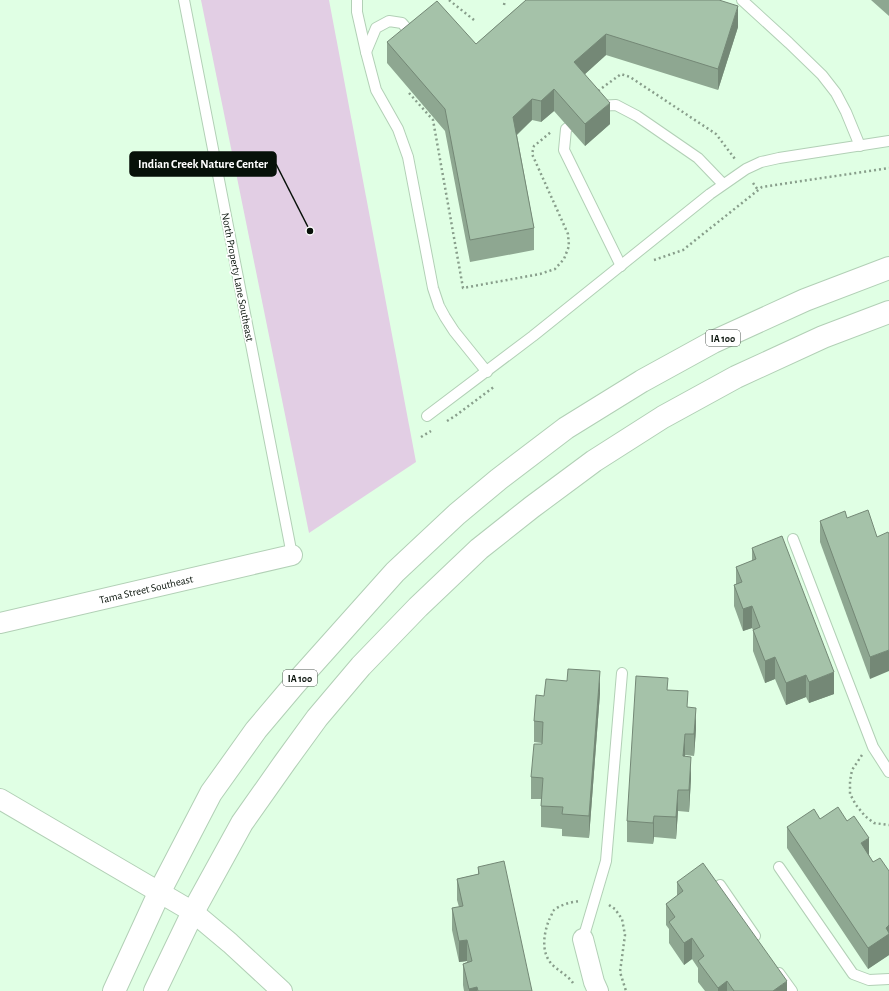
<svg xmlns="http://www.w3.org/2000/svg" width="889" height="991" font-family="'Alegreya Sans',sans-serif">
<rect width="100%" height="100%" fill="#e0ffe4"/>
<path fill="#e2cee4" d="M 201,0 L 329,0 L 416,462 L 309,533 Z"/>
<g fill="none" stroke-linecap="round" stroke-linejoin="round">
<g stroke="#b2d0b6" stroke-width="12">
<g id="service">
<path d="M 184,0 L 292,555"/>
<path d="M 357,0 L 357,12 L 366,52 L 376,90 L 398,129 L 408,157 L 433,288 L 439,306 L 445,317 L 454,331 L 487,372"/>
<path d="M 742,0 L 789,43 L 822,75 L 836,93 L 846,112 L 860,146"/>
<path d="M 366,52 L 376,28 L 389,21 L 402,23 L 414,37"/>
<path d="M 597,106 L 616,105 L 637,116 L 698,158 L 723,184"/>
<path d="M 579,119 L 566,129 L 564,150 L 621,266"/>
<path d="M 427,416 L 533,336 L 710,194 L 746,169 L 761,162 L 779,158 L 889,141"/>
<path d="M 793,539 L 873,747 L 889,772"/>
<path d="M 779,867 L 853,974 L 869,980 L 889,979"/>
<path d="M 720,885 L 755,936"/>
<path d="M 583,939 L 606,861 L 622,673"/>
<path d="M 779,973 L 792,991"/>
</g>
</g>
<g stroke="#b2d0b6" stroke-width="22">
<g id="minor">
<path d="M 0,623 L 292,555"/>
<path d="M 0,799 L 193,912 L 230,943 L 282,991"/>
<path d="M 583,939 L 594,982 L 598,991"/>
</g>
</g>
<g stroke="#b2d0b6" stroke-width="24">
<g id="trunk">
<path d="M 114,991 L 160,891 L 211,793 L 256,730 L 294,685 L 395,572 L 457,514 L 499,479 L 566,428 L 642,381 L 713,342 L 805,300 L 889,268"/>
<path d="M 155,991 L 193,912 L 242,823 L 285,762 L 317,718 L 361,666 L 418,607 L 479,549 L 532,507 L 594,461 L 663,417 L 736,377 L 823,337 L 889,312"/>
</g>
</g>
<g stroke="#889e8b" stroke-width="2.5" stroke-dasharray="2 3" stroke-linecap="butt">
<path d="M 449,0 L 474,20"/>
<path d="M 504,5 L 505,0"/>
<path d="M 598,91 L 621,74 L 630,77 L 716,134 L 735,159"/>
<path d="M 409,93 L 433,120 L 463,288 L 540,274 L 555,269 L 564,259 L 569,246 L 568,234 L 532,154 L 534,146 L 551,132"/>
<path d="M 753,183 L 758,190"/>
<path d="M 654,260 L 683,250 L 762,187 L 889,168"/>
<path d="M 447,421 L 455,416 L 495,386"/>
<path d="M 421,437 L 431,431"/>
<path d="M 862,755 L 852,770 L 850,781 L 850,794 L 856,805 L 865,816 L 874,823 L 889,825"/>
<path d="M 609,905 L 615,909 L 622,919 L 625,935 L 620,972 L 626,991"/>
<path d="M 573,983 C 568,975 556,970 550,962 C 541,950 544,933 549,920 C 550,918 552,914 553,911 C 559,905 571,902 579,901"/>
</g>
<use href="#service" stroke="#fff" stroke-width="10"/>
<use href="#minor" stroke="#fff" stroke-width="20"/>
<use href="#trunk" stroke="#fff" stroke-width="22"/>
</g>
<g fill="#8ea791">
<path d="M 526,0 L 738,27 L 718,90 L 606,55 L 585,74 L 610,124 L 585,146 L 554,111 L 541,122 L 532,120 L 517,135 L 534,228 L 534,250 L 470,262 L 445,131 L 387,63 L 387,42 L 476,44 Z"/>
<path d="M 871,0 L 889,0 L 889,16 Z"/>
<path d="M 847,518 L 877,537 L 870,679 L 820,542 L 820,521 Z"/>
<path d="M 752,548 L 834,694 L 809,703 L 806,697 L 786,705 L 775,679 L 765,683 L 753,651 L 753,630 L 752,628 L 743,631 L 734,606 L 734,585 L 736,584 L 736,567 L 752,561 Z"/>
<path d="M 668,690 L 688,708 L 696,729 L 694,756 L 685,755 L 691,778 L 689,812 L 678,811 L 676,839 L 654,837 L 653,844 L 627,842 L 627,821 Z"/>
<path d="M 600,693 L 589,838 L 562,836 L 562,829 L 541,827 L 541,799 L 531,799 L 531,777 L 542,743 L 534,742 L 534,721 L 544,696 Z"/>
<path d="M 820,819 L 869,855 L 873,862 L 889,871 L 889,955 L 868,969 L 787,848 L 787,827 Z"/>
<path d="M 478,867 L 532,991 L 464,991 L 463,985 L 463,964 L 467,962 L 467,961 L 459,962 L 452,930 L 452,908 L 459,907 L 457,900 L 457,879 L 478,874 Z"/>
<path d="M 677,882 L 787,991 L 705,991 L 698,982 L 698,968 L 692,959 L 684,965 L 669,943 L 669,929 L 666,925 L 666,904 L 677,896 Z"/>
</g>
<g fill="#748876">
<path d="M 738,6 L 738,27 L 718,90 L 718,69 Z"/>
<path d="M 606,34 L 606,55 L 574,84 L 574,62 Z"/>
<path d="M 554,89 L 554,111 L 541,122 L 541,101 Z"/>
<path d="M 532,99 L 532,120 L 513,138 L 513,117 Z"/>
<path d="M 610,103 L 610,124 L 585,146 L 585,124 Z"/>
<path d="M 752,606 L 752,628 L 743,631 L 743,609 Z"/>
<path d="M 889,650 L 889,671 L 870,679 L 870,657 Z"/>
<path d="M 775,657 L 775,679 L 765,683 L 765,661 Z"/>
<path d="M 600,671 L 600,693 L 589,838 L 589,816 Z"/>
<path d="M 834,672 L 834,694 L 809,703 L 809,682 Z"/>
<path d="M 806,675 L 806,697 L 786,705 L 786,683 Z"/>
<path d="M 696,708 L 696,729 L 694,756 L 694,734 Z"/>
<path d="M 685,734 L 685,755 L 683,778 L 683,756 Z"/>
<path d="M 691,757 L 691,778 L 689,812 L 689,790 Z"/>
<path d="M 678,790 L 678,811 L 676,839 L 676,817 Z"/>
<path d="M 654,816 L 654,837 L 653,844 L 653,823 Z"/>
<path d="M 869,838 L 869,860 L 861,843 Z"/>
<path d="M 889,925 L 889,955 L 868,969 L 868,948 L 886,928 Z"/>
<path d="M 692,938 L 692,959 L 684,965 L 684,943 Z"/>
<path d="M 467,940 L 467,961 L 459,962 L 459,941 Z"/>
<path d="M 727,981 L 727,991 L 718,991 L 718,988 Z"/>
<path d="M 787,981 L 787,991 L 773,991 Z"/>
<path d="M 477,987 L 477,991 L 469,991 L 469,989 Z"/>
</g>
<g fill="#a5c2a9" stroke="#748876">
<path d="M 526,0 L 719,0 L 738,6 L 718,69 L 606,34 L 574,62 L 610,103 L 585,124 L 554,89 L 541,101 L 532,99 L 513,117 L 534,228 L 470,240 L 445,109 L 387,42 L 437,1 L 476,44 Z"/>
<path d="M 868,510 L 877,537 L 888,532 L 889,534 L 889,650 L 870,657 L 820,521 L 845,511 L 847,518 Z"/>
<path d="M 782,536 L 834,672 L 809,682 L 806,675 L 786,683 L 775,657 L 765,661 L 753,630 L 760,627 L 752,606 L 743,609 L 734,585 L 742,582 L 736,567 L 756,559 L 752,548 Z"/>
<path d="M 568,669 L 600,671 L 589,816 L 562,814 L 563,807 L 541,806 L 543,778 L 531,777 L 534,744 L 542,744 L 543,722 L 534,721 L 536,695 L 544,696 L 546,679 L 567,681 Z"/>
<path d="M 636,676 L 668,678 L 667,690 L 688,691 L 687,707 L 696,708 L 694,734 L 685,734 L 683,756 L 691,757 L 689,790 L 678,790 L 676,817 L 654,816 L 653,823 L 627,821 Z"/>
<path d="M 838,807 L 847,821 L 854,816 L 869,838 L 861,843 L 873,862 L 880,858 L 889,871 L 889,925 L 886,928 L 889,933 L 889,934 L 868,948 L 787,827 L 814,809 L 820,819 Z"/>
<path d="M 504,861 L 532,991 L 478,991 L 477,987 L 469,989 L 463,964 L 472,961 L 467,940 L 459,941 L 452,908 L 463,906 L 457,879 L 479,874 L 478,867 Z"/>
<path d="M 703,863 L 787,981 L 773,991 L 734,991 L 727,981 L 718,988 L 698,961 L 704,956 L 692,938 L 684,943 L 669,922 L 675,917 L 666,904 L 683,891 L 677,882 Z"/>
</g>
<g text-anchor="middle" stroke-width="3.5" stroke-linejoin="round" paint-order="stroke">
<g fill="#fff" stroke="#515853" stroke-width="1">
<rect x="706" y="330" width="34" height="16" rx="3"/>
<rect x="283" y="670" width="34" height="16" rx="3"/>
</g>
<g font-size="10" font-weight="bold" fill="#071109">
<text x="723" y="342">IA 100</text>
<text x="300" y="682">IA 100</text>
</g>
<g font-size="11" fill="#071109" stroke="#fff">
<text transform="translate(238 277) rotate(79)" y="4">North Property Lane Southeast</text>
<text transform="translate(146 589) rotate(-13)" y="4">Tama Street Southeast</text>
</g>
</g>
<path fill="none" stroke="#071109" stroke-width="1.5" d="M310 231L276 164"/>
<circle fill="#071109" stroke="#fff" stroke-width="1.5" cx="310" cy="231" r="4"/>
<rect fill="#071109" stroke="#071109" stroke-width="1.5" x="130" y="152" width="146" height="24" rx="4"/>
<g font-size="12" text-anchor="middle" font-weight="bold" fill="#fff">
<text x="203" y="168">Indian Creek Nature Center</text>
</g>
</svg>
